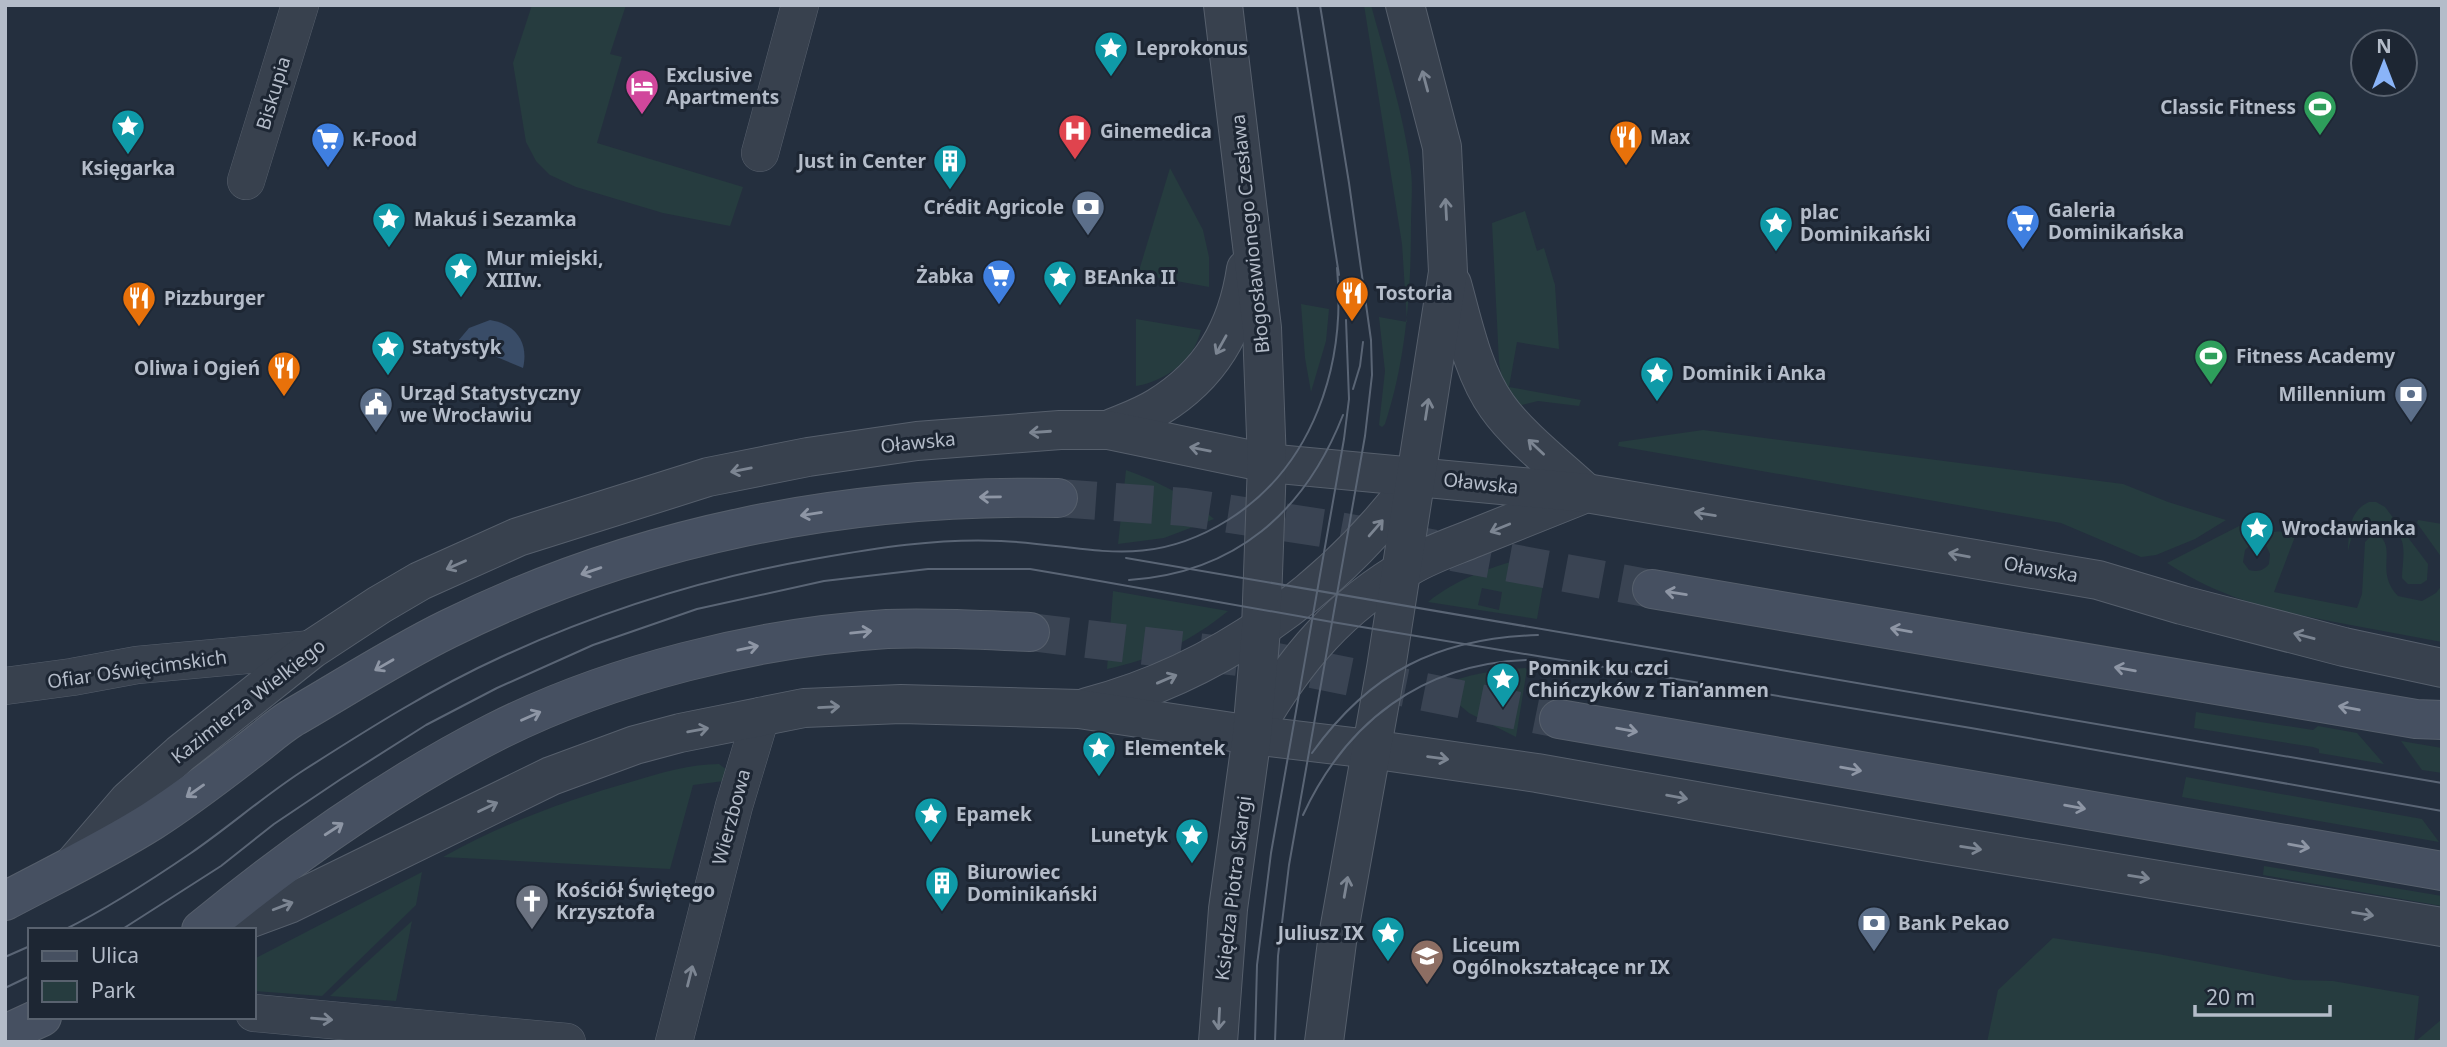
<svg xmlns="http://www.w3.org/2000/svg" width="2447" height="1047" font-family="'Noto Sans',sans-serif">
<rect width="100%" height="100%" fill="#242f3e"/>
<g fill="#263c3f" fill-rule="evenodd">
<path d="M 532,5 L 626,5 L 610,54 L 622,57 L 597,143 L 743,187 L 730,226 L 663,213 L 576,187 L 550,175 L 536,161 L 526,142 L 513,63 Z"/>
<path d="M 1364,5 L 1371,5 C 1386,60 1404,115 1411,171 C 1413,188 1411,207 1411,225 C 1411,292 1406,360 1385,424 L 1382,427 L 1379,425 L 1385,371 L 1379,317 L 1407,322 L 1402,244 Z"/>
<path d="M 1170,168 L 1203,230 L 1209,257 L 1209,287 L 1138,274 Z"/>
<path d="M 1525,211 L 1537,251 L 1544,248 L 1555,285 L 1559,349 L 1517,342 L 1509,387 L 1581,400 L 1579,406 L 1538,401 L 1518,406 L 1503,386 L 1499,362 L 1492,223 Z"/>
<path d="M 1301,304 L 1329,309 L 1326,341 L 1311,392 L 1305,358 Z"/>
<path d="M 1136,319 L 1201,330 C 1194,360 1166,381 1136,386 Z"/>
<path d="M 1703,430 L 2123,484 L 2168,502 L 2226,520 L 2195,539 L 2156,555 L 2141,557 L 2061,523 L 1618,446 L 1619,442 Z"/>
<path d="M 1126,470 C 1159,482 1187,496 1214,519 L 1164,538 L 1118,544 Z"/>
<path d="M 2369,502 L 2376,502 L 2385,507 L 2428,564 L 2427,580 L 2421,584 L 2408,584 L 2402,578 C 2402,566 2406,549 2401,539 C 2395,523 2373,515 2359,526 C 2352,532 2350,543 2348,551 C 2349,531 2349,511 2369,502 Z"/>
<path d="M 2418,520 L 2442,524 L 2442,558 L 2417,523 Z"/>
<path d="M 2243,524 L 2251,532 L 2254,541 L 2245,550 L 2243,562 L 2249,570 C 2258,572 2263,571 2269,564 L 2270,554 L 2264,541 C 2271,527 2283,532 2296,534 L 2274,592 L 2357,608 L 2362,594 L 2365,542 L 2371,536 L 2380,536 C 2396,551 2375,572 2398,596 L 2422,601 L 2436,593 L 2442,585 L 2442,642 C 2408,636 2374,629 2340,623 C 2273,610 2226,601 2167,563 Z"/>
<path d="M 1549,552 L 1537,619 L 1428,602 C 1462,574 1507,562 1549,552 ZM 1482,588 L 1502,592 L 1499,610 L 1478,605 Z"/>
<path d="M 1113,591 L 1228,611 C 1191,641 1154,659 1107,669 Z"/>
<path d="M 1525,668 L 1527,669 L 1516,737 L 1469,713 L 1439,688 L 1439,686 C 1467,674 1496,670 1525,668 Z"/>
<path d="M 2196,712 L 2313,730 L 2318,726 L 2357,733 L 2384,764 L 2319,753 L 2319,749 L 2313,747 L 2194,728 Z"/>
<path d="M 2401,741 L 2442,748 L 2442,773 L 2422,770 Z"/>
<path d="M 719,764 L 727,770 L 724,781 L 693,785 L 670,869 L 443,857 C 504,823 567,800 634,781 C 660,773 691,764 719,764 Z"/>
<path d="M 2186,777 L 2422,819 L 2439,842 L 2182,797 Z"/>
<path d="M 2264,866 L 2442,896 L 2442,906 L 2263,875 Z"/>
<path d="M 422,872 L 416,905 L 322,996 L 254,991 L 254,959 Z"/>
<path d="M 412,921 L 396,1001 L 330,996 Z"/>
<path d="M 2053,938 L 2158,954 L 2294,980 L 2333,981 L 2419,996 L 2414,1042 L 1987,1042 L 1998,990 Z"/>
<path d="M 2442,1019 L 2442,1042 L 2415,1042 Z"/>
</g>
<path fill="#394c67" d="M 490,320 C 516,324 529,343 523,368 L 458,341 L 469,328 Z"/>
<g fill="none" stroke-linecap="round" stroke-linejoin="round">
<g stroke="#3a4453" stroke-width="38" stroke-dasharray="38 19" stroke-linecap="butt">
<path d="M 1058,498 L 1185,507 L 1328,529 L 1652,589"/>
<path d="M 1030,632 L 1272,661 L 1559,719"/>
</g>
<g stroke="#565f6c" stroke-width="38">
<g id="minor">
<path d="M 760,153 L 800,5"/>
<path d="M 246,181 L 300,5"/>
<path d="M 5,686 L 72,677 L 137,665 L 312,649"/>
<path d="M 254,1013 L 567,1042"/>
<path d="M 674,1042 L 734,806 L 761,716"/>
</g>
</g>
<g stroke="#565f6c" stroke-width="40">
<g id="tertiary">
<path d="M 1452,284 C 1463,323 1473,373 1497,406 C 1517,435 1559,468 1586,493"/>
<path d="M 1108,430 C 1124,423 1142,417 1158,407 C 1210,375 1237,330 1246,269"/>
<path d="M 1087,707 C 1220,672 1332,590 1414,481"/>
<path d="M 1256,727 C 1296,658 1340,606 1410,566 C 1430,554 1452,547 1474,538 C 1509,524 1544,510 1579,496"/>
<path d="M 74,864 L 129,800 L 180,754 L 312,649 L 379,605 L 420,581 L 518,537 L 708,477 L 808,457 L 917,441 L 1060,430 L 1108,430 L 1267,463 L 1586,493 L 2098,580 L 2182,605 L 2344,647 L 2442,668"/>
<path d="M 219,930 L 289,904 L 551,776 L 635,745 L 680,733 L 804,708 L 901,704 L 1079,709 L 1252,735 L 1370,749 L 1537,773 L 1929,842 L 2442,927"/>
<path d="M 1218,1042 L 1228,909 L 1252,735 L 1261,629 L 1267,463 L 1262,328 L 1223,5"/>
<path d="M 1324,1042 L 1337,942 L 1386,668 L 1448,272 L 1442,147 L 1405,5"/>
</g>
</g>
<g stroke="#565f6c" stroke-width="40">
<g id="secondary">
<path d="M 1652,589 L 2416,719 L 2442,720"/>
<path d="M 1559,719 L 2442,871"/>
<path d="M 5,901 C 54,875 106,850 152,821 C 185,800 216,776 246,753 C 261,742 276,728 292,718 C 344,688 395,655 448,629 C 637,535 848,494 1058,498"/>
<path d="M 201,930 C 292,855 389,786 495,732 C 610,674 758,637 887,629 C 935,627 982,630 1030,632"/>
<path d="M 5,1034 L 42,1017"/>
</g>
</g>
<use href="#minor" stroke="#38414e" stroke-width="37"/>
<use href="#tertiary" stroke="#38414e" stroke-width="38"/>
<use href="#secondary" stroke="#465061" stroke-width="38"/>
<g stroke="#5a6575" stroke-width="2">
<path d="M 1297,5 L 1339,275"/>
<path d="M 1353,389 L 1360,366 L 1363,342"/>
<path d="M 1126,558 L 2442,783"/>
<path d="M 1129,580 C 1235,573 1305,512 1343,415"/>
<path d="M 1312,753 C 1370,672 1438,638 1538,635"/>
<path d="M 1303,815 C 1346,722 1422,664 1526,660"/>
<path d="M 64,930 C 108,908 150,881 191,853 C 229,827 265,795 304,770 C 368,729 433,688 501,657 C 601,611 706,578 814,559 C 876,548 937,538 1001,541 C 1089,545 1145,572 1228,520 C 1314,466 1346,364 1337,268"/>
<path d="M 121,930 L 221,866 L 274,824 L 341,779 L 426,725 L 497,688 L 593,645 L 697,609 L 824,581 L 928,569 L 1030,569 L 1077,577 L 1332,622 L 1971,728 L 2442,811"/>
<path d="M 5,957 L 30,946"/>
<path d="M 5,988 L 30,976"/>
<path d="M 1255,1042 L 1257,965 L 1271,853 L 1344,439 L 1349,399 L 1346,320"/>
<path d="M 1275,1042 L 1278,956 L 1289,865 L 1365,436 L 1372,375 L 1371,340 L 1349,183 L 1320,5"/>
</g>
</g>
<defs><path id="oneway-shaft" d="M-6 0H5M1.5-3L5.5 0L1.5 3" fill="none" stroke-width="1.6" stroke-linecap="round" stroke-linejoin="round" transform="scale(1.75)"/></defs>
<g stroke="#7c8592">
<use href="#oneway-shaft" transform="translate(1425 81) rotate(-105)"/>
<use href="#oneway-shaft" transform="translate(1446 209) rotate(-93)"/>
<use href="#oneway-shaft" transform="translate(1221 345) rotate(119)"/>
<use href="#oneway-shaft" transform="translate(1427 409) rotate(-81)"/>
<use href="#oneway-shaft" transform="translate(1040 432) rotate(176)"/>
<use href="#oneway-shaft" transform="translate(1536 447) rotate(-137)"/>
<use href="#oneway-shaft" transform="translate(1200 449) rotate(-169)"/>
<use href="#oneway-shaft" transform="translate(741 470) rotate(169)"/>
<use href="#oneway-shaft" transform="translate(1705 514) rotate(-171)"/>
<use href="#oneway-shaft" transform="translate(1376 528) rotate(-49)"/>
<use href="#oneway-shaft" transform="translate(1500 528) rotate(158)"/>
<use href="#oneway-shaft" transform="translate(1959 555) rotate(-170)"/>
<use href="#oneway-shaft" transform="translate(456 565) rotate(156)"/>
<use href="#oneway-shaft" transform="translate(2304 636) rotate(-165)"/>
<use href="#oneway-shaft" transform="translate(1167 679) rotate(-23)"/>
<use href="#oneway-shaft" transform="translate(829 707) rotate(-3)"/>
<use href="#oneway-shaft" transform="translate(698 730) rotate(-10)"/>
<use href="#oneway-shaft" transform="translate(1438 758) rotate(8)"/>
<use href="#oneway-shaft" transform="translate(1677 797) rotate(10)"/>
<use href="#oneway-shaft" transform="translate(488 807) rotate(-26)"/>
<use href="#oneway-shaft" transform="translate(1971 848) rotate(9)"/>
<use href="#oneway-shaft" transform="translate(2139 877) rotate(9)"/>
<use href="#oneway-shaft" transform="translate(1346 887) rotate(-80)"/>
<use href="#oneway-shaft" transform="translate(283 906) rotate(-21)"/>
<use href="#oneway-shaft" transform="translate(2363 914) rotate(9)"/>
<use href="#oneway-shaft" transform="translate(690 976) rotate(-76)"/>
<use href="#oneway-shaft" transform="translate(322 1019) rotate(5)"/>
<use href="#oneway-shaft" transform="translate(1219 1019) rotate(93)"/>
</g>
<g stroke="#8e96a5">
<use href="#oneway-shaft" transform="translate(990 497) rotate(179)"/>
<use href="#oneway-shaft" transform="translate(811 514) rotate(171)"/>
<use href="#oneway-shaft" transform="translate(591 571) rotate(161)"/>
<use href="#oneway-shaft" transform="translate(1676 593) rotate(-171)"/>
<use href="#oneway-shaft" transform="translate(1901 630) rotate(-170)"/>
<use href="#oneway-shaft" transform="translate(861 632) rotate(-6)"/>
<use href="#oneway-shaft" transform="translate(748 648) rotate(-12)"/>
<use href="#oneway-shaft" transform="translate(384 665) rotate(150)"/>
<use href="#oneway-shaft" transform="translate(2125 669) rotate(-170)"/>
<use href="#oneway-shaft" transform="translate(2349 708) rotate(-170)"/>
<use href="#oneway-shaft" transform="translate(531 716) rotate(-24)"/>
<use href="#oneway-shaft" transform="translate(1627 730) rotate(10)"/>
<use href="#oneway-shaft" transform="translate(1851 769) rotate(10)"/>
<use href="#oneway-shaft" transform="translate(195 791) rotate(145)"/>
<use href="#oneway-shaft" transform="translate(2075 807) rotate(10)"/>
<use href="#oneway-shaft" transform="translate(334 829) rotate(-33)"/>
<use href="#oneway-shaft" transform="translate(2299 846) rotate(10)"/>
</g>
<defs>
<g id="sight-pin" transform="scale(1.75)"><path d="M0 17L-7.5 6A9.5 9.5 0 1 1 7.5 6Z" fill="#0f9aa8" stroke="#1d2633"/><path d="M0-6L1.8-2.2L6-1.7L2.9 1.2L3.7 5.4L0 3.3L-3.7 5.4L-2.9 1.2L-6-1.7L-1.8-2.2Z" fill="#fff"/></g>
<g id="hotel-pin" transform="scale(1.75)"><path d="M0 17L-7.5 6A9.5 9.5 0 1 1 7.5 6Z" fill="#d1479c" stroke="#1d2633"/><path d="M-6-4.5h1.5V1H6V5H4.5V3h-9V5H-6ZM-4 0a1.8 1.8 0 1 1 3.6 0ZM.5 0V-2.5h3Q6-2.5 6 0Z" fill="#fff"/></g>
<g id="stadium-pin" transform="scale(1.75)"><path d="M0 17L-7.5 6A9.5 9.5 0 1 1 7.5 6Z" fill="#2e9e5b" stroke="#1d2633"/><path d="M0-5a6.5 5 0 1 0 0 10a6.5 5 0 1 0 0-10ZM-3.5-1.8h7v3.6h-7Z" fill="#fff"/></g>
<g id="hospital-pin" transform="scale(1.75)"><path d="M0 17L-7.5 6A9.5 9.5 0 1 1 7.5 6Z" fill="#e0444e" stroke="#1d2633"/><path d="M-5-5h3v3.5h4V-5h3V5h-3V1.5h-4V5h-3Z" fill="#fff"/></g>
<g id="restaurant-pin" transform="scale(1.75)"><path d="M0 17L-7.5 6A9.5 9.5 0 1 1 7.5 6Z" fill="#e8710a" stroke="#1d2633"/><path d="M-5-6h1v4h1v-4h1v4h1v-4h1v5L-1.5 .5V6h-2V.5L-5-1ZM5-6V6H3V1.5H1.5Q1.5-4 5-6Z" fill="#fff"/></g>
<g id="supermarket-pin" transform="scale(1.75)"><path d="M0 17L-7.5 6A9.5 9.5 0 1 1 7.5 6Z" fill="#3f7fe0" stroke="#1d2633"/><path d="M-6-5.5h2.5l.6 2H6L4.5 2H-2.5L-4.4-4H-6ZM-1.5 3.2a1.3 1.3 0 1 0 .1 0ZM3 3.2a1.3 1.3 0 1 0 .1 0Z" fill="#fff"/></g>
<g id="building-pin" transform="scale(1.75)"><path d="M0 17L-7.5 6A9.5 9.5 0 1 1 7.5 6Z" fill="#0f9aa8" stroke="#1d2633"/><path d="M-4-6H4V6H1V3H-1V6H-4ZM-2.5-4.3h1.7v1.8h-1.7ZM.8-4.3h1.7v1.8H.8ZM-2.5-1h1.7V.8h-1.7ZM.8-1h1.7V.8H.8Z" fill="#fff"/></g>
<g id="bank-pin" transform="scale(1.75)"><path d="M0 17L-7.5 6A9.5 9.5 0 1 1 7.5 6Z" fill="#5c6f8a" stroke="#1d2633"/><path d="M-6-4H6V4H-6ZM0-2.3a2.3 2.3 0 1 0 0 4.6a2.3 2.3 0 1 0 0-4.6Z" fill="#fff"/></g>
<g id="civic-pin" transform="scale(1.75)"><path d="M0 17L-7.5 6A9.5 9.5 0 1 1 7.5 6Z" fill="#5c6f8a" stroke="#1d2633"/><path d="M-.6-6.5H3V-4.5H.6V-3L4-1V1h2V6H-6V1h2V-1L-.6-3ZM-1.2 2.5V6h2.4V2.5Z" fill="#fff"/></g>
<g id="church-pin" transform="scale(1.75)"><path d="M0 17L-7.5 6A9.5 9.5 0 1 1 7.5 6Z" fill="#6b7280" stroke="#1d2633"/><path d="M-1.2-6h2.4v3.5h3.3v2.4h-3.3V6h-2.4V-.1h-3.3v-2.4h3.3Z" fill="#fff"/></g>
<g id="school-pin" transform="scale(1.75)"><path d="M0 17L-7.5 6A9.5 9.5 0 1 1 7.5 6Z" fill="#8d6e63" stroke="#1d2633"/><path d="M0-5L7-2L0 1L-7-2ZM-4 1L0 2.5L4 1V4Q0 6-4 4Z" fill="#fff"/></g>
</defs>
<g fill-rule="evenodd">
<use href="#sight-pin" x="1111" y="48"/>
<use href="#hotel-pin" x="642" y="86"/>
<use href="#stadium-pin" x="2320" y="107"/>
<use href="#sight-pin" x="128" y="126"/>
<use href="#hospital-pin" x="1075" y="131"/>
<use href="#restaurant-pin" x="1626" y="137"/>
<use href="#supermarket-pin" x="328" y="139"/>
<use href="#building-pin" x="950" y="161"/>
<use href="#bank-pin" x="1088" y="207"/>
<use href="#sight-pin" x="389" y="219"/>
<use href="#supermarket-pin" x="2023" y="221"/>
<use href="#sight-pin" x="1776" y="223"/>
<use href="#sight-pin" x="461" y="269"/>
<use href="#supermarket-pin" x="999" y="276"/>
<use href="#sight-pin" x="1060" y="277"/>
<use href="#restaurant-pin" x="1352" y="293"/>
<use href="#restaurant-pin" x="139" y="298"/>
<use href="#sight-pin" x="388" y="347"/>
<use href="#stadium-pin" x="2211" y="356"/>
<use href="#restaurant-pin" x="284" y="368"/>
<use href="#sight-pin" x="1657" y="373"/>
<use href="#bank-pin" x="2411" y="394"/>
<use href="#civic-pin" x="376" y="404"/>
<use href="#sight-pin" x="2257" y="528"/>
<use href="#sight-pin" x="1503" y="679"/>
<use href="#sight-pin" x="1099" y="748"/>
<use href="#sight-pin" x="931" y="814"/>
<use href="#sight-pin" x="1192" y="835"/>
<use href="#building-pin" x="942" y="883"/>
<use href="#church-pin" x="532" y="901"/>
<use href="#bank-pin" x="1874" y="923"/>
<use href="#sight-pin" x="1388" y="933"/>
<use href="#school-pin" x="1427" y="956"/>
</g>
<g text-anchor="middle" stroke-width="6" stroke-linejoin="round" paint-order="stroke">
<g font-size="19" font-weight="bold" fill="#b4bcc9" stroke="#1d2633" text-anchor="start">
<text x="1136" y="55">Leprokonus</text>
<text x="666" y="82">Exclusive<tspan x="666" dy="22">Apartments</tspan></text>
<text x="2296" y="114" text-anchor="end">Classic Fitness</text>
<text x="1100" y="138">Ginemedica</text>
<text x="1650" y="144">Max</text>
<text x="352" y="146">K-Food</text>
<text x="926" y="168" text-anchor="end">Just in Center</text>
<text x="128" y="175" text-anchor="middle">Księgarka</text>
<text x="1064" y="214" text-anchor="end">Crédit Agricole</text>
<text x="2048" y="217">Galeria<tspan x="2048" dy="22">Dominikańska</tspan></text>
<text x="1800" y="219">plac<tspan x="1800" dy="22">Dominikański</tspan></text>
<text x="414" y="226">Makuś i Sezamka</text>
<text x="486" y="265">Mur miejski,<tspan x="486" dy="22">XIIIw.</tspan></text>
<text x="974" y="283" text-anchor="end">Żabka</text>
<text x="1084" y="284">BEAnka II</text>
<text x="1376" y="300">Tostoria</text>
<text x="164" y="305">Pizzburger</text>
<text x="412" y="354">Statystyk</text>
<text x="2236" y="363">Fitness Academy</text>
<text x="260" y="375" text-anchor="end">Oliwa i Ogień</text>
<text x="1682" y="380">Dominik i Anka</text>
<text x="400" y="400">Urząd Statystyczny<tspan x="400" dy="22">we Wrocławiu</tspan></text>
<text x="2386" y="401" text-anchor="end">Millennium</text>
<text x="2282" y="535">Wrocławianka</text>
<text x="1528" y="675">Pomnik ku czci<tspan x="1528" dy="22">Chińczyków z Tian’anmen</tspan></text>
<text x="1124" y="755">Elementek</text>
<text x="956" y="821">Epamek</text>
<text x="1168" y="842" text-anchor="end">Lunetyk</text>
<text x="967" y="879">Biurowiec<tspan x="967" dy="22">Dominikański</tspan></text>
<text x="556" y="897">Kościół Świętego<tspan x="556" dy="22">Krzysztofa</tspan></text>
<text x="1898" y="930">Bank Pekao</text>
<text x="1364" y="940" text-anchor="end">Juliusz IX</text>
<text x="1452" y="952">Liceum<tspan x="1452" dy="22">Ogólnokształcące nr IX</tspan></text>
</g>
<g font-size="19" fill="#b4bcc9" stroke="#1d2633">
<text transform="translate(273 93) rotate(-73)" y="7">Biskupia</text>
<text transform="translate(1250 234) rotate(-96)" y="7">Błogosławionego Czesława</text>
<text transform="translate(918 442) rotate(-6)" y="7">Oławska</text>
<text transform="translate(1481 483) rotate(6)" y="7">Oławska</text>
<text transform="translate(2041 569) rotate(10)" y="7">Oławska</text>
<text transform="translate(137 669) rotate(-8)" y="7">Ofiar Oświęcimskich</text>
<text transform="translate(248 701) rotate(-38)" y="7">Kazimierza Wielkiego</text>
<text transform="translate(731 817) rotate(-75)" y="7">Wierzbowa</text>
<text transform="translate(1233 888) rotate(-83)" y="7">Księdza Piotra Skargi</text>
</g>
</g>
<rect width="2447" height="1047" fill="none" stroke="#b4bcc9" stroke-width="14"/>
<rect x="28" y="928" width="228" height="91" fill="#1d2633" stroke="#59626f" stroke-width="2"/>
<rect x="42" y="951" width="35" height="10" fill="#465061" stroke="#59626f" stroke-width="2"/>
<text x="91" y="963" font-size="21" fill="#b4bcc9">Ulica</text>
<rect x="42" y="981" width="35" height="21" fill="#263c3f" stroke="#59626f" stroke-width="2"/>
<text x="91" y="998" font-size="21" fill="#b4bcc9">Park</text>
<g transform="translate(2384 63)"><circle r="33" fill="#1d2633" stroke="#59626f" stroke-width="2"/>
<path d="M0-5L12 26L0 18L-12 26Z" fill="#8ab4f8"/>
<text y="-10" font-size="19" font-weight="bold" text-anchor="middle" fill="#b4bcc9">N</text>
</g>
<path d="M2195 1005v10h135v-10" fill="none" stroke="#b4bcc9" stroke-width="3.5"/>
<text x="2206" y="1005" font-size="21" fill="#b4bcc9" stroke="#1d2633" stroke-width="5" paint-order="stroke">20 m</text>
</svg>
